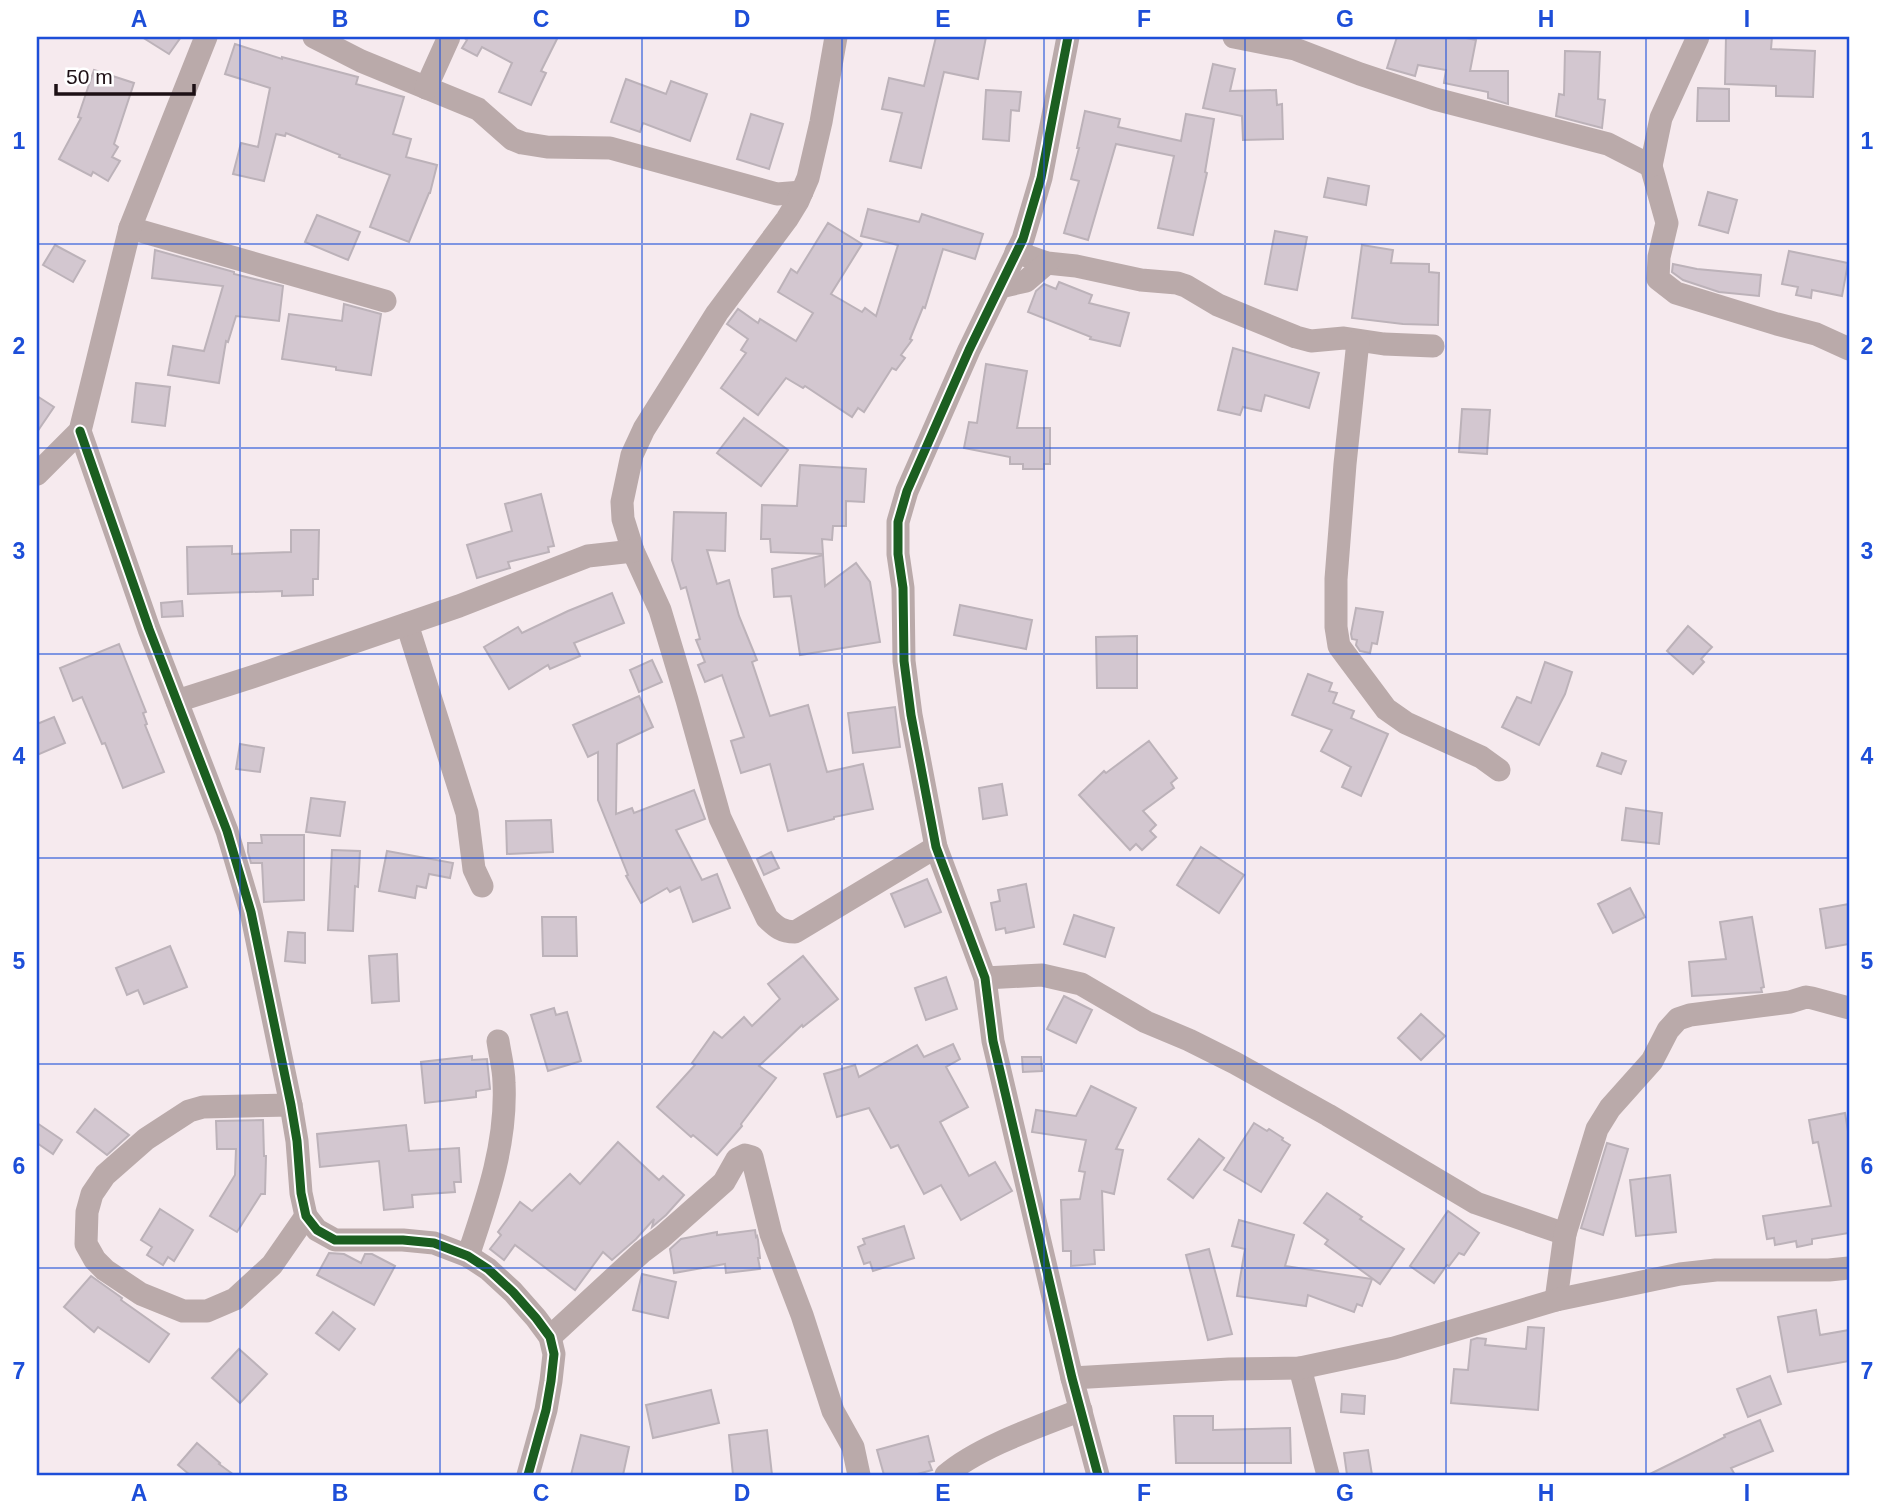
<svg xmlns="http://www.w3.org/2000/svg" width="1886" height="1512" font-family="Arial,sans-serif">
<rect width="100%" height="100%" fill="#f6eaee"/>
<g fill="#d3c7d0" stroke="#bcb2b9" stroke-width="2">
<path d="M 142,37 L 181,37 L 169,54 Z"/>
<path d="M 463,37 L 558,37 L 541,71 L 546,73 L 531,105 L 499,92 L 512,63 L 482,47 L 477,56 L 462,48 L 467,40 Z"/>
<path d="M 936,37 L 986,37 L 978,79 L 944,72 L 921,168 L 890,161 L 902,113 L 882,109 L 889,78 L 924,86 Z"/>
<path d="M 1397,37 L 1461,37 L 1476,40 L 1470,71 L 1508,71 L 1508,104 L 1488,98 L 1488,92 L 1444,83 L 1446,70 L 1418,65 L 1415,76 L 1387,68 Z"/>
<path d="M 1726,37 L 1772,37 L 1771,49 L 1815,51 L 1813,97 L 1776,96 L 1776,86 L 1725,84 Z"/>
<path d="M 235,44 L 282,59 L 282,57 L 358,77 L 356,84 L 404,97 L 393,134 L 411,139 L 406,157 L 437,165 L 430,193 L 429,193 L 409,242 L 370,227 L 390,175 L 339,157 L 340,155 L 286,133 L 285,136 L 276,134 L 264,181 L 233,174 L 241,143 L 258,147 L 270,88 L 225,74 Z"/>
<path d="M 1565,51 L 1600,52 L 1598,99 L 1605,100 L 1602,128 L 1556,116 L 1559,94 L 1564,95 Z"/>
<path d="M 1213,64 L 1235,69 L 1230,91 L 1276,90 L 1277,105 L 1282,104 L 1283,139 L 1243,140 L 1242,116 L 1203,108 Z"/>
<path d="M 94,70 L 134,83 L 114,144 L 118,147 L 112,157 L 120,161 L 108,181 L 93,172 L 91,176 L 59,159 L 81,118 L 78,117 Z"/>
<path d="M 626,79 L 666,94 L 671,81 L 707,94 L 690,141 L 643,123 L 640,132 L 611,122 Z"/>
<path d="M 1698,88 L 1729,89 L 1729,121 L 1697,121 Z"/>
<path d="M 986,90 L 1021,92 L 1019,111 L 1011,110 L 1009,141 L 983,139 Z"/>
<path d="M 1085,111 L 1120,119 L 1118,127 L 1181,141 L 1186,114 L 1214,119 L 1205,172 L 1207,173 L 1193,235 L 1158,228 L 1174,156 L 1116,144 L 1088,240 L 1064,233 L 1079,181 L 1071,179 L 1079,148 L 1077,148 Z"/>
<path d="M 751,114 L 783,124 L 769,169 L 737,159 Z"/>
<path d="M 1328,178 L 1369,186 L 1366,205 L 1324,197 Z"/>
<path d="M 1708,192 L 1737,200 L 1728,233 L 1699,225 Z"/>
<path d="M 868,209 L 919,222 L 922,214 L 983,234 L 975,259 L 943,249 L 925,308 L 923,307 L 910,339 L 912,340 L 901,355 L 905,358 L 896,370 L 892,368 L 864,412 L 858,408 L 852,417 L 805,386 L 803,388 L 786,378 L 758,415 L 721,388 L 746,353 L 741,350 L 748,339 L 727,324 L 738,309 L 758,323 L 760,319 L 796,341 L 813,313 L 778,292 L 791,269 L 797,273 L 828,223 L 862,244 L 831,294 L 862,312 L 865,308 L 876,316 L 898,245 L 861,236 Z"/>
<path d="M 317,215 L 360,232 L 348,260 L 305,242 Z"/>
<path d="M 1275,231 L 1307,237 L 1297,290 L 1265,284 Z"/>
<path d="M 55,245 L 85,261 L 73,282 L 43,265 Z"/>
<path d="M 1362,245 L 1393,250 L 1391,263 L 1429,264 L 1429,272 L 1439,273 L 1438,325 L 1403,324 L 1352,318 Z"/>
<path d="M 155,250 L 234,272 L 234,274 L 283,286 L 279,321 L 236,316 L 228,342 L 226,341 L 219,383 L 168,375 L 173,346 L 204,351 L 223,286 L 152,278 Z"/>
<path d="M 1789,251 L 1848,263 L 1842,296 L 1812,290 L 1811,298 L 1796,295 L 1798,287 L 1782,284 Z"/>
<path d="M 1673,264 L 1697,269 L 1761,275 L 1759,296 L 1719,292 L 1683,280 L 1672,272 Z"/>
<path d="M 1059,282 L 1092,295 L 1089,303 L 1129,313 L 1120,346 L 1090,339 L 1091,337 L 1028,312 L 1036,291 L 1044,284 L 1056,289 Z"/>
<path d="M 344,304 L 381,314 L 371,375 L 336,370 L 336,367 L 282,359 L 289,314 L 342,321 Z"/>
<path d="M 1233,348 L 1319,373 L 1309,408 L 1265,395 L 1261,411 L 1243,407 L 1240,415 L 1218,410 Z"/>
<path d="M 986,364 L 1027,371 L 1017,428 L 1050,428 L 1050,464 L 1044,464 L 1044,469 L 1023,469 L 1023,464 L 1010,464 L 1010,457 L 964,448 L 969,422 L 977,423 Z"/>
<path d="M 136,383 L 170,387 L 165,426 L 132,422 Z"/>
<path d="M 37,396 L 54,407 L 37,432 Z"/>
<path d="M 1462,409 L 1490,410 L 1487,454 L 1459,452 Z"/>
<path d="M 744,418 L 788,450 L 761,486 L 717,453 Z"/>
<path d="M 800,465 L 866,469 L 864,502 L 846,501 L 846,526 L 833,526 L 832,540 L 822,539 L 823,554 L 771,552 L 770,539 L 761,539 L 762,505 L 797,506 Z"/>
<path d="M 541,494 L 554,546 L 548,547 L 549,552 L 508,562 L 510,568 L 477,578 L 467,545 L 512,531 L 505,504 Z"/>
<path d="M 674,512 L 726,513 L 725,551 L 707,550 L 717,584 L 729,580 L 739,616 L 757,660 L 752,662 L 770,716 L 808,705 L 827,772 L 863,764 L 873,809 L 834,817 L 834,819 L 788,831 L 770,764 L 741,773 L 731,741 L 744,737 L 722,675 L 705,682 L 698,665 L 705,662 L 696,640 L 700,639 L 686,587 L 681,589 L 672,560 Z"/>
<path d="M 291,530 L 319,530 L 318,579 L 313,579 L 313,595 L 282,596 L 282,591 L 188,594 L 187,547 L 232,546 L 232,554 L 291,552 Z"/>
<path d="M 823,555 L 825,586 L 856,563 L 870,582 L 880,642 L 800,655 L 791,596 L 774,597 L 772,569 Z"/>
<path d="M 612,593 L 624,623 L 574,643 L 580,656 L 550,669 L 548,665 L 509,689 L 484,647 L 518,627 L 522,633 L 568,611 Z"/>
<path d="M 182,601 L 183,616 L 162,617 L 161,603 Z"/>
<path d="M 960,605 L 1032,620 L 1026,649 L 954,635 Z"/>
<path d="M 1356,608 L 1383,612 L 1377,644 L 1372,643 L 1370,653 L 1360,651 L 1356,645 L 1357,640 L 1352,639 L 1351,634 Z"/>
<path d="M 1688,626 L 1712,647 L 1701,659 L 1704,662 L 1693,674 L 1667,651 Z"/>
<path d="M 1137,636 L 1137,688 L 1097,688 L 1096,637 Z"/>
<path d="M 119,644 L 146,712 L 143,713 L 147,724 L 145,725 L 164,772 L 123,788 L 105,743 L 102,744 L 82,697 L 73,701 L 60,668 Z"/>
<path d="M 652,660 L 662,682 L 639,692 L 630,670 Z"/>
<path d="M 1545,662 L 1572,672 L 1565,694 L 1539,745 L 1502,727 L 1517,697 L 1531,703 Z"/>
<path d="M 1308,674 L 1332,683 L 1329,691 L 1337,693 L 1333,703 L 1354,711 L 1351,718 L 1388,734 L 1361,796 L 1342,787 L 1351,767 L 1321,751 L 1332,730 L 1292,715 Z"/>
<path d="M 639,696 L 653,727 L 617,744 L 616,814 L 632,808 L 634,813 L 694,790 L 705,819 L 676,830 L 702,880 L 717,874 L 730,908 L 693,922 L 680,887 L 670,892 L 667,888 L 641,903 L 626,876 L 628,875 L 598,800 L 598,752 L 588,757 L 573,725 Z"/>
<path d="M 895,707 L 900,747 L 853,753 L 848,713 Z"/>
<path d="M 54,717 L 65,743 L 37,755 L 37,724 Z"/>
<path d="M 1149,741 L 1177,778 L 1171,783 L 1174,788 L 1143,811 L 1156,825 L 1150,831 L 1156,837 L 1142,850 L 1136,844 L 1130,850 L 1079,795 L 1104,771 L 1106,773 Z"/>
<path d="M 240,744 L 264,748 L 260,772 L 236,769 Z"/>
<path d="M 1602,753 L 1626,761 L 1621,774 L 1597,766 Z"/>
<path d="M 1002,784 L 1007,815 L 983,819 L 979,788 Z"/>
<path d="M 311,798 L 345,802 L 340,836 L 306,832 Z"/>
<path d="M 1626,808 L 1662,813 L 1659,844 L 1622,840 Z"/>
<path d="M 551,820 L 553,852 L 507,854 L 506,821 Z"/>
<path d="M 261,835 L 304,835 L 304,900 L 264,902 L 262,863 L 251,863 L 248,852 L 248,843 L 262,843 Z"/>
<path d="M 1201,847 L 1244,875 L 1219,913 L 1177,885 Z"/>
<path d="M 332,850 L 360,851 L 358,887 L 355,886 L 353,931 L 328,930 Z"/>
<path d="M 387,851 L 453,863 L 450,878 L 429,874 L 426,888 L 417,886 L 415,898 L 379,891 Z"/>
<path d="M 771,852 L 779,868 L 764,875 L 757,859 Z"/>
<path d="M 927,879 L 941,912 L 905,927 L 891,894 Z"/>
<path d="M 1026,884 L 1034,927 L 1006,933 L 1005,928 L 996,930 L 991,903 L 1000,901 L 998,890 Z"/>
<path d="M 1630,888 L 1645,917 L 1613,933 L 1598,904 Z"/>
<path d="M 1849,904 L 1849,944 L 1826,948 L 1820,909 Z"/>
<path d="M 1074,915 L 1114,928 L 1105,957 L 1064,944 Z"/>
<path d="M 542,917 L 576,917 L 577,956 L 543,956 Z"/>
<path d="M 1752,917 L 1764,987 L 1761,988 L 1762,992 L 1692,996 L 1689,962 L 1726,959 L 1720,922 Z"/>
<path d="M 288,932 L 305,933 L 305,963 L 285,961 Z"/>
<path d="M 170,946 L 187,987 L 144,1004 L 138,990 L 127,995 L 116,968 Z"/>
<path d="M 397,954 L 399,1001 L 372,1003 L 369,956 Z"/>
<path d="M 803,956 L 838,999 L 803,1027 L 802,1025 L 759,1066 L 776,1078 L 741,1124 L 742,1126 L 717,1155 L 693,1135 L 691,1137 L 657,1107 L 695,1065 L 692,1063 L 714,1032 L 722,1038 L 744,1017 L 752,1026 L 780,999 L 768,984 Z"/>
<path d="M 946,977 L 957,1009 L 926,1020 L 915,988 Z"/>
<path d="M 1064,996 L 1092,1010 L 1076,1043 L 1047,1029 Z"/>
<path d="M 554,1008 L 556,1015 L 567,1012 L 581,1061 L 548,1071 L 531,1015 Z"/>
<path d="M 1421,1014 L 1445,1036 L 1421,1060 L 1398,1038 Z"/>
<path d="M 953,1044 L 960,1059 L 946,1067 L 968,1107 L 940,1122 L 969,1176 L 995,1162 L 1012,1191 L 961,1220 L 941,1185 L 924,1194 L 898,1145 L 891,1148 L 869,1108 L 837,1117 L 824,1074 L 855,1065 L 859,1077 L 917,1045 L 924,1057 Z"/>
<path d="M 472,1056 L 472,1060 L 487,1059 L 490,1089 L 476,1091 L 476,1097 L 425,1103 L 421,1062 Z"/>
<path d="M 1022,1057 L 1041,1057 L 1042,1071 L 1023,1072 Z"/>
<path d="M 1091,1086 L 1136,1108 L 1116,1149 L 1123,1150 L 1114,1194 L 1102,1191 L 1104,1250 L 1094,1250 L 1095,1264 L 1071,1266 L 1071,1251 L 1063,1251 L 1061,1200 L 1080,1199 L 1085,1172 L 1079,1171 L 1086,1140 L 1032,1132 L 1036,1110 L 1076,1116 Z"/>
<path d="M 95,1109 L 129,1135 L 107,1155 L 77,1132 Z"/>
<path d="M 1845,1113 L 1849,1137 L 1849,1233 L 1812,1239 L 1812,1244 L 1797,1247 L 1796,1241 L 1775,1245 L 1774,1238 L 1767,1239 L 1763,1216 L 1831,1206 L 1818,1142 L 1813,1143 L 1809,1120 Z"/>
<path d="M 263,1120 L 264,1156 L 266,1156 L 265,1194 L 261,1194 L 237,1232 L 210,1216 L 235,1175 L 236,1149 L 217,1149 L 216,1121 Z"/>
<path d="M 37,1123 L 62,1140 L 53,1154 L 37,1143 Z"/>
<path d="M 1254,1123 L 1267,1131 L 1269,1129 L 1283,1138 L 1282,1140 L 1290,1145 L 1261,1192 L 1224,1170 Z"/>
<path d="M 406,1125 L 409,1151 L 459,1148 L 461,1182 L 454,1182 L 455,1192 L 412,1195 L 413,1207 L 384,1210 L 379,1161 L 320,1167 L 317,1134 Z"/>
<path d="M 1199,1139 L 1224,1158 L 1193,1198 L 1168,1179 Z"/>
<path d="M 618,1142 L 659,1180 L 663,1176 L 684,1195 L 666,1215 L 652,1227 L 654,1219 L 636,1239 L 612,1260 L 603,1252 L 575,1290 L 515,1245 L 504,1260 L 490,1249 L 501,1235 L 498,1232 L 520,1202 L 532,1211 L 570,1174 L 580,1184 Z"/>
<path d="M 1607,1143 L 1628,1149 L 1603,1235 L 1581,1228 Z"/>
<path d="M 1670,1175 L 1676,1232 L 1636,1236 L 1630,1180 Z"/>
<path d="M 1327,1193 L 1362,1217 L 1360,1219 L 1404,1249 L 1380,1284 L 1325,1244 L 1328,1240 L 1304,1223 Z"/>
<path d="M 160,1209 L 193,1230 L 174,1261 L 168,1257 L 163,1265 L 147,1255 L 152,1247 L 141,1240 Z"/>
<path d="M 1448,1211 L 1479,1233 L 1464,1255 L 1459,1253 L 1449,1266 L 1447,1265 L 1434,1283 L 1410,1266 Z"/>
<path d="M 1239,1220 L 1294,1235 L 1285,1266 L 1372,1279 L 1362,1306 L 1357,1304 L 1354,1312 L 1308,1295 L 1306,1306 L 1237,1296 L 1245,1249 L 1232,1246 Z"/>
<path d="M 904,1226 L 914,1258 L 873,1271 L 870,1262 L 864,1264 L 858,1247 L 865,1244 L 863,1239 Z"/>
<path d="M 755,1230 L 756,1237 L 757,1236 L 758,1240 L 760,1258 L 758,1258 L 760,1269 L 726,1273 L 725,1264 L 674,1273 L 670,1249 L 681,1239 L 717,1232 L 717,1235 Z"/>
<path d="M 1209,1249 L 1232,1334 L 1208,1340 L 1186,1255 Z"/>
<path d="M 329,1253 L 344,1254 L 361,1263 L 365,1254 L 372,1254 L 395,1266 L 374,1305 L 317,1275 Z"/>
<path d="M 642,1274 L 676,1282 L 668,1318 L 633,1310 Z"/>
<path d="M 91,1276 L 122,1298 L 121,1300 L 169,1334 L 149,1362 L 98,1327 L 94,1332 L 64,1307 Z"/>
<path d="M 1816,1310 L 1820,1335 L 1849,1330 L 1849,1361 L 1788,1372 L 1778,1317 Z"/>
<path d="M 333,1312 L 355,1329 L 339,1350 L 316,1333 Z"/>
<path d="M 1528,1327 L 1544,1328 L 1538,1410 L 1451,1403 L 1454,1369 L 1468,1370 L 1471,1340 L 1477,1338 L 1486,1339 L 1485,1345 L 1526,1349 Z"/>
<path d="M 239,1349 L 267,1374 L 240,1403 L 212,1378 Z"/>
<path d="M 1770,1376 L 1781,1404 L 1748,1417 L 1737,1389 Z"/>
<path d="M 711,1390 L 719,1423 L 653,1438 L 646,1405 Z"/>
<path d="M 1342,1394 L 1365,1396 L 1364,1414 L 1341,1412 Z"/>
<path d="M 1174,1416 L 1213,1416 L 1213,1430 L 1290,1428 L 1291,1463 L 1176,1463 Z"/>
<path d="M 1760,1420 L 1773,1451 L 1731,1468 L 1735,1475 L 1648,1475 L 1725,1437 L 1724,1435 Z"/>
<path d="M 767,1430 L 772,1475 L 733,1475 L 729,1435 Z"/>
<path d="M 581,1435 L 629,1447 L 623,1475 L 571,1475 Z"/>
<path d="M 928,1436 L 934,1461 L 929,1462 L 932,1470 L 914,1475 L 884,1475 L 877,1450 Z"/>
<path d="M 197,1443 L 220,1463 L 219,1464 L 234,1475 L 190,1475 L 178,1465 Z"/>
<path d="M 1368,1450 L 1372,1475 L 1347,1475 L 1344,1453 Z"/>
</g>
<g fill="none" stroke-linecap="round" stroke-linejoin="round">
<g stroke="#baaaaa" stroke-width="23">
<path d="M 314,37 L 361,61 L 478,109 L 512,139 L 522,143 L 547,147 L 610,148 L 777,194 L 802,192"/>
<path d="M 836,37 L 821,122 L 808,178 L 798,201 L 787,219 L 717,313 L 644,429 L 632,455 L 622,502 L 623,519 L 633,551 L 660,610 L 687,700 L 720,818 L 767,918 C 776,927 782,932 795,932 L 936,847"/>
<path d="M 1068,37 L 1041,178 L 1023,239 L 969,350 L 907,491 L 898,522 L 898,554 L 903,588 L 904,661 L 911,715 L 936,847 L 985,978 L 993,1041 L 1072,1378 L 1098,1475"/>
<path d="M 1234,37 L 1295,49 L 1360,74 L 1435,99 L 1608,144 L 1651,166 L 1667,223 L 1659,257 L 1658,279 L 1676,293 L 1777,324 L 1816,334 L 1849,349"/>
<path d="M 426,88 L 449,37"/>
<path d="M 1651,166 L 1661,118 L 1698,37"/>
<path d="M 130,228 L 385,301"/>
<path d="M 1016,252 L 1047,263 L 1076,266 L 1141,280 L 1177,283 L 1186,286 L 1218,305 L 1296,337 L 1311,341 L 1344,338 L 1384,344 L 1433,346"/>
<path d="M 1000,287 L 1026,281 L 1047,263"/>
<path d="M 1358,341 L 1345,464 L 1336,579 L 1336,627 L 1339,646 L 1386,709 L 1406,723 L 1481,757 L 1499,770"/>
<path d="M 80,431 L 149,629 L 227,831 L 251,912 L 291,1105 L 297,1141 L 301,1193 L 306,1216 L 317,1230 L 335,1240 L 403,1240 L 434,1243 L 468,1256 L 488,1269 L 513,1292 L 536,1318 L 550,1337 L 554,1354 L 551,1381 L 546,1410 L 528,1475"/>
<path d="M 37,474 L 80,431 L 130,228 L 206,37"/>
<path d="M 407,624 L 467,813 L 474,869 L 482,886"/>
<path d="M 177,701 L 252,677 L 459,606 L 588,556 L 633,551"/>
<path d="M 985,978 L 1042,975 L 1081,984 L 1146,1022 L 1189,1040 L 1235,1063 L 1328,1115 L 1476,1203 L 1565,1234"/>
<path d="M 291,1105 L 203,1107 L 189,1111 L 146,1139 L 105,1175 L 92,1194 L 87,1212 L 86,1244 L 95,1260 L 105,1270 L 141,1294 L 183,1311 L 207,1311 L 235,1299 L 272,1265 L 306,1216"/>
<path d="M 468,1256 C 487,1200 507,1143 504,1083 C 504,1069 500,1055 498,1041"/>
<path d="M 1556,1300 L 1565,1234 L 1597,1129 L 1610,1108 L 1652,1061 L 1668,1030 L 1678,1019 L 1690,1015 L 1790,1002 L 1806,997 L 1812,998 L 1849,1008"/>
<path d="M 550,1337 L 642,1252 L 662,1237 L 724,1182 L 737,1159 L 745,1155 L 752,1157 L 771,1234 L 802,1315 L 833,1411 L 853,1447 L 859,1475"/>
<path d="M 1300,1368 L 1328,1475"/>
<path d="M 1072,1378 L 1229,1369 L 1300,1368 L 1394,1348 L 1556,1300 L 1680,1274 L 1716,1270 L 1829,1270 L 1849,1268"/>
<path d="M 946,1475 C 978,1447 1040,1426 1081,1410"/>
</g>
<g stroke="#fff" stroke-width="13">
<g id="cycleway">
<path d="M 1068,37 L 1041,178 L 1023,239 L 969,350 L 907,491 L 898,522 L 898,554 L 903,588 L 904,661 L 911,715 L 936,847 L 985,978 L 993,1041 L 1072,1378 L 1098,1475"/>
<path d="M 80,431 L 149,629 L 227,831 L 251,912 L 291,1105 L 297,1141 L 301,1193 L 306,1216 L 317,1230 L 335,1240 L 403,1240 L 434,1243 L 468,1256 L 488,1269 L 513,1292 L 536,1318 L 550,1337 L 554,1354 L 551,1381 L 546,1410 L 528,1475"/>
</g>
</g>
<use href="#cycleway" stroke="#1b5e20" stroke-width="9"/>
</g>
<path fill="none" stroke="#1d4ed8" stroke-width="2" stroke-opacity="0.55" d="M 240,37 L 240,1475M 440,37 L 440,1475M 642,37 L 642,1475M 842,37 L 842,1475M 1044,37 L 1044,1475M 1245,37 L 1245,1475M 1446,37 L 1446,1475M 1646,37 L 1646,1475M 37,244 L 1849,244M 37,448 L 1849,448M 37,654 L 1849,654M 37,858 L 1849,858M 37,1064 L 1849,1064M 37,1268 L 1849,1268"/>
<rect width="1886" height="1512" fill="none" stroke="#ffffff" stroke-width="77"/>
<path d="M56 84v10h138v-10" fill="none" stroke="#1d1015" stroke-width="3.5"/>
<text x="66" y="84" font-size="21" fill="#1d1015" stroke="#ffffff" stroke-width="5" paint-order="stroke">50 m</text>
<rect x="38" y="38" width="1810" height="1436" fill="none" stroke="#1d4ed8" stroke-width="2.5"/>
<g font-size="23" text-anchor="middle" font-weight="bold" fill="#1d4ed8">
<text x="139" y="27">A</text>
<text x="340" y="27">B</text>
<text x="541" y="27">C</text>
<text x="742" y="27">D</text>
<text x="943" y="27">E</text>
<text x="1144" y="27">F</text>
<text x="1345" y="27">G</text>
<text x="1546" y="27">H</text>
<text x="1747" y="27">I</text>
<text x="19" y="149">1</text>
<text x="1867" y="149">1</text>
<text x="19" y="354">2</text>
<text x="1867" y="354">2</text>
<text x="19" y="559">3</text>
<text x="1867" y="559">3</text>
<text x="19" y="764">4</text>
<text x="1867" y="764">4</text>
<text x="19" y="969">5</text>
<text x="1867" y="969">5</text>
<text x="19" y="1174">6</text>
<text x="1867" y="1174">6</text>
<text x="19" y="1379">7</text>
<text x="1867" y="1379">7</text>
<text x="139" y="1501">A</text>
<text x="340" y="1501">B</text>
<text x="541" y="1501">C</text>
<text x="742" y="1501">D</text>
<text x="943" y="1501">E</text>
<text x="1144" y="1501">F</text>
<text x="1345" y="1501">G</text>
<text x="1546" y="1501">H</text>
<text x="1747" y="1501">I</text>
</g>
</svg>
